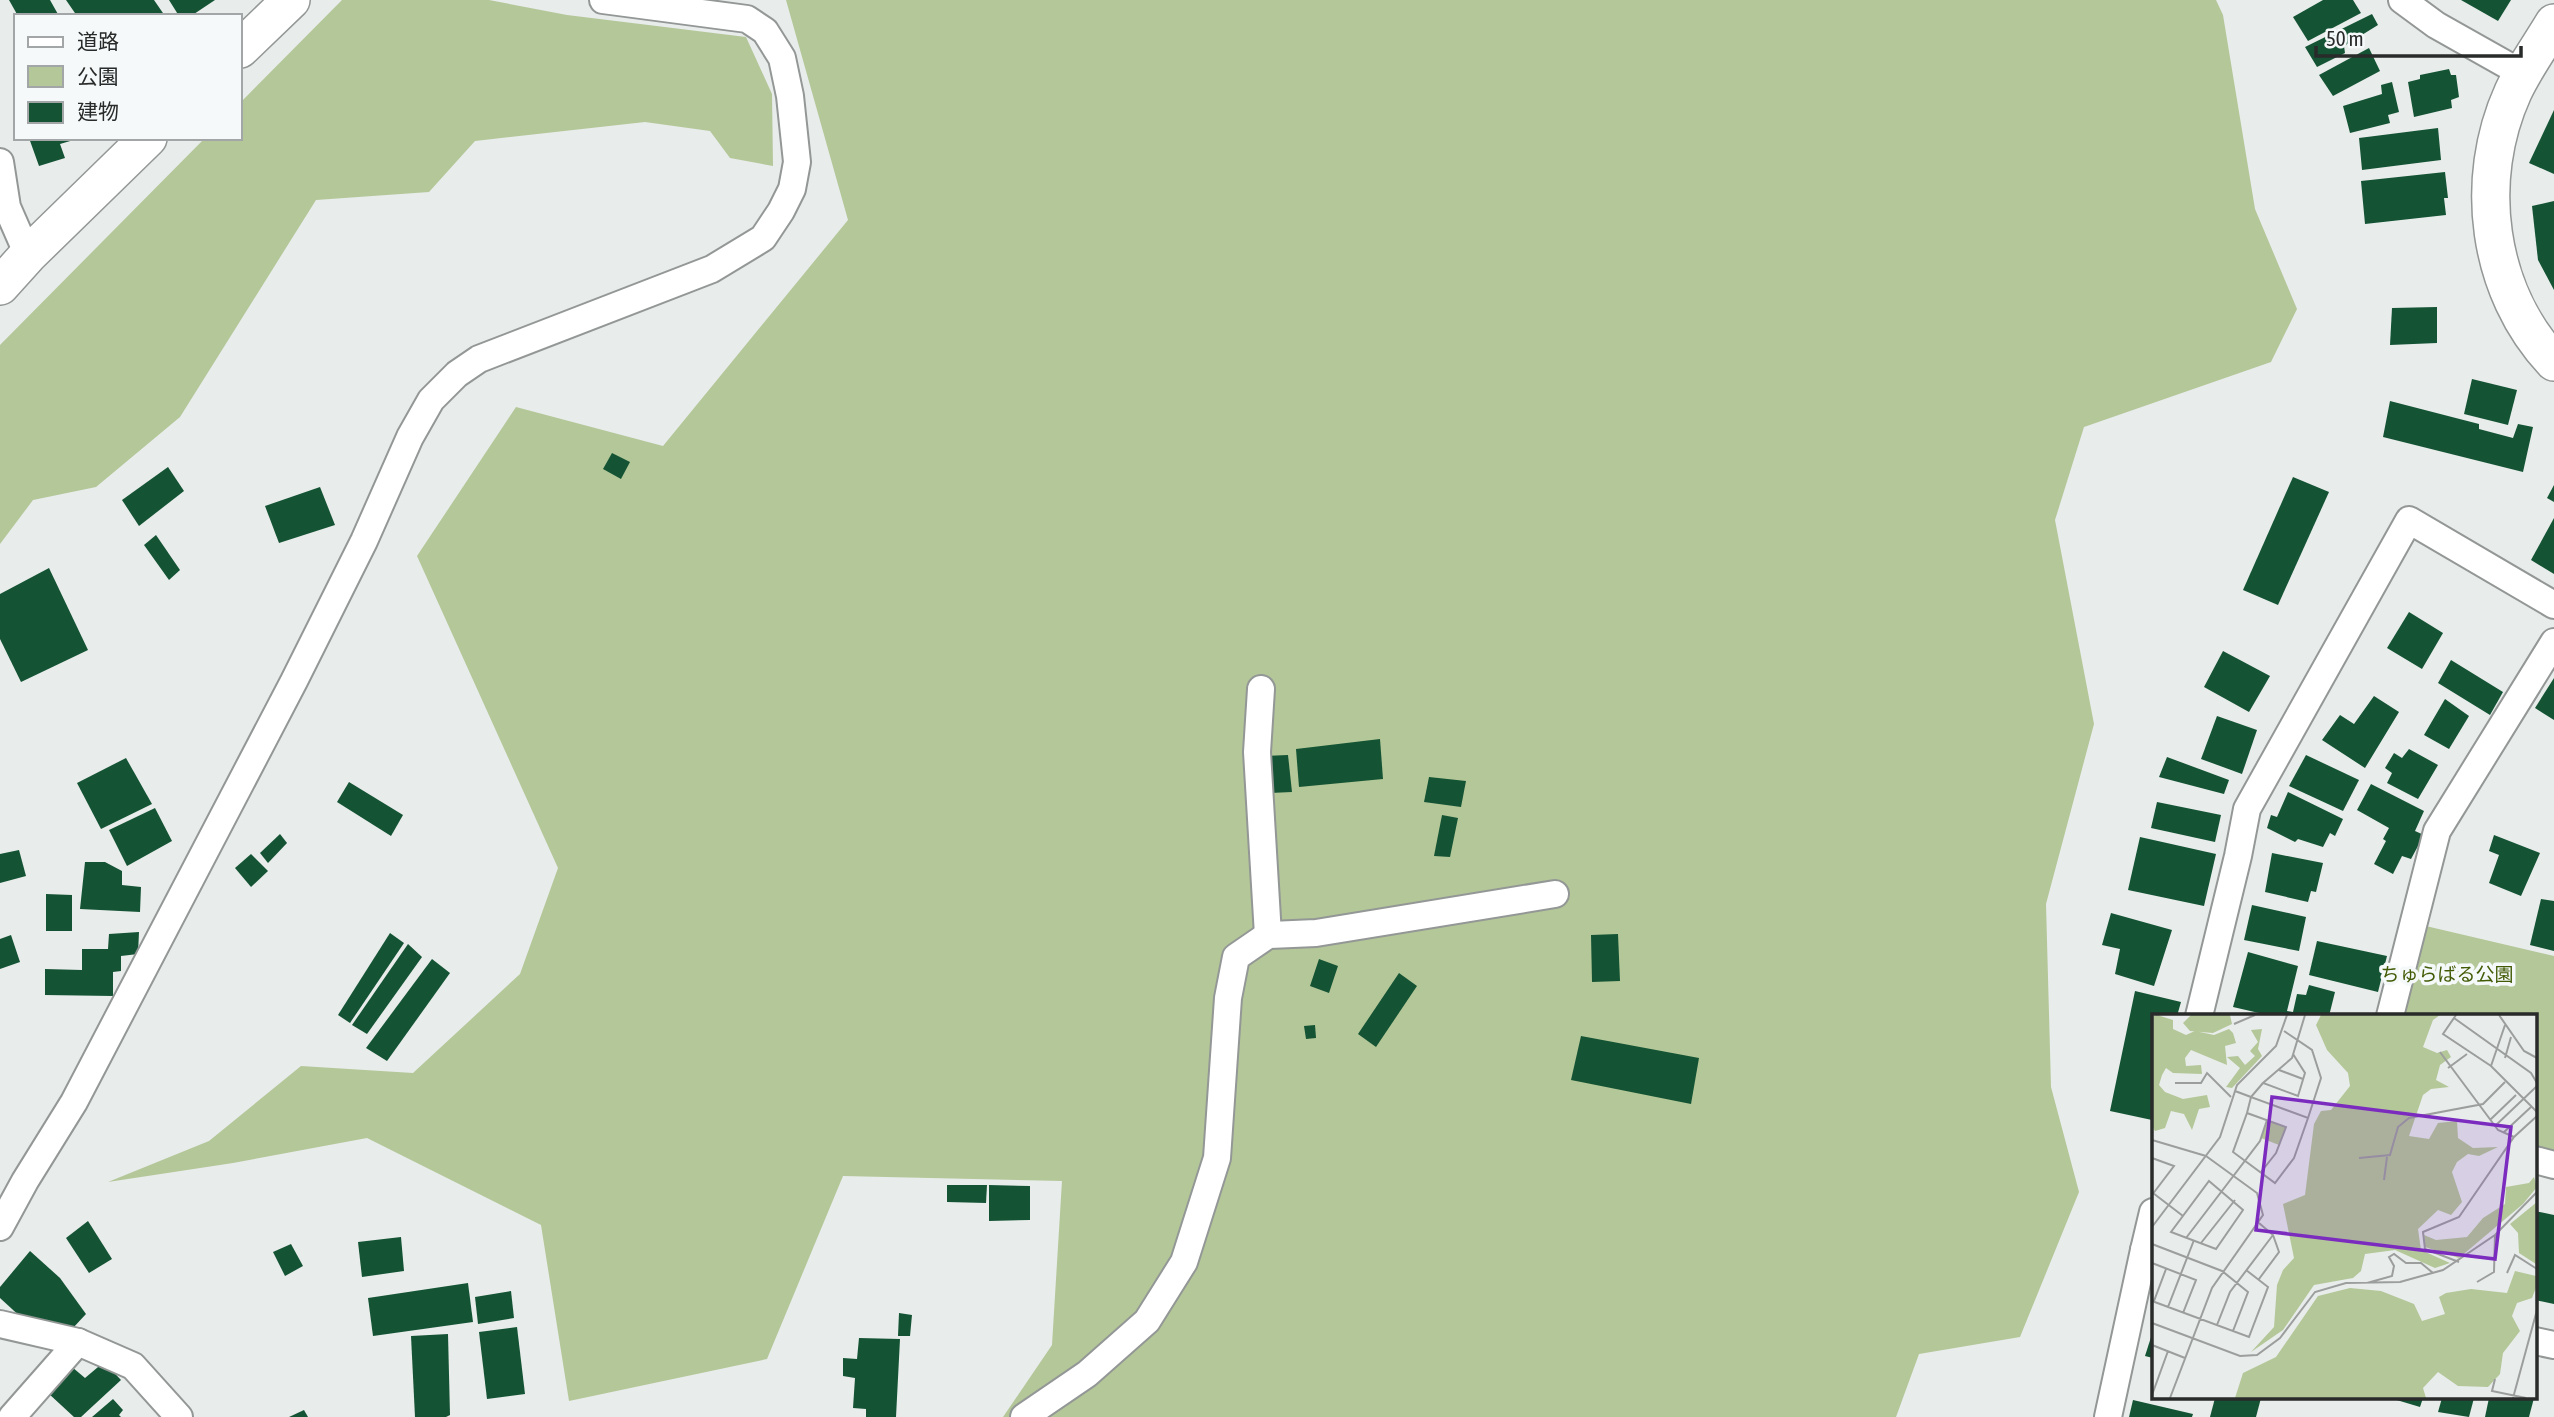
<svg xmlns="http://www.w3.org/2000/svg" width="2554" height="1417" font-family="'Asap Condensed','Noto Sans JP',sans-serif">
<rect width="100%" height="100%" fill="#e8eceb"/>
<g fill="#b4c798">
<path d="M 342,0 L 489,0 L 567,15 L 746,37 L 772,94 L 773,166 L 730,158 L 710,131 L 645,122 L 475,141 L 429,192 L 316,200 L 180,417 L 96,487 L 33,500 L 0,544 L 0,345 L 205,138 L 240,138 L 240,103 Z"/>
<path d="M 786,0 L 2216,0 L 2223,15 L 2255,209 L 2297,309 L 2271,362 L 2084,427 L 2055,520 L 2094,724 L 2046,904 L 2051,1087 L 2079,1192 L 2020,1337 L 1919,1354 L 1896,1417 L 1003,1417 L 1052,1345 L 1062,1181 L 843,1176 L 767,1359 L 569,1401 L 541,1225 L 367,1138 L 233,1163 L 108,1182 L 209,1141 L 301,1066 L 413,1073 L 520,974 L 558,868 L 417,556 L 516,407 L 663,446 L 848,220 Z"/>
<path d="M 2413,923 L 2554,956 L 2554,1165 L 2535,1160 L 2535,1016 L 2390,1016 Z"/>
</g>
<g fill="#145434">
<path d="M 9,0 L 50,0 L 59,16 L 18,16 Z"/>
<path d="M 66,0 L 154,0 L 165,16 L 77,16 Z"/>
<path d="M 169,0 L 215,0 L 191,16 L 179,16 Z"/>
<path d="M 2323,0 L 2353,0 L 2361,13 L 2308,41 L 2293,17 Z"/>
<path d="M 2461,0 L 2511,0 L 2498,21 Z"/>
<path d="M 2372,14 L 2378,25 L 2344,46 L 2345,53 L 2317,67 L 2305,47 Z"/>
<path d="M 2369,48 L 2380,71 L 2333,96 L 2319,75 Z"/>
<path d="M 2449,69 L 2451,75 L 2456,75 L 2459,97 L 2451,100 L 2452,108 L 2414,117 L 2408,82 L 2420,79 L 2420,75 Z"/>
<path d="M 2392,82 L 2399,112 L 2388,115 L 2390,123 L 2350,133 L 2343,106 L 2382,94 L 2381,85 Z"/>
<path d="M 2554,110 L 2554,174 L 2529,163 Z"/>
<path d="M 2438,128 L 2441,160 L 2362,170 L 2359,138 Z"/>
<path d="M 29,138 L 77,138 L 77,139 L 60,144 L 65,158 L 39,166 Z"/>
<path d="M 2445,172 L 2448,198 L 2444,198 L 2446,215 L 2365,224 L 2361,181 Z"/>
<path d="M 2554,201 L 2554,290 L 2538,260 L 2532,206 Z"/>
<path d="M 2437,307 L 2437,343 L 2390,345 L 2392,308 Z"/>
<path d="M 2472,379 L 2517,390 L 2508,425 L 2464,414 Z"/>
<path d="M 2390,401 L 2479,424 L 2479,429 L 2513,438 L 2518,424 L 2533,427 L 2523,472 L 2383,437 Z"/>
<path d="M 612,453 L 630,462 L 621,479 L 603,469 Z"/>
<path d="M 168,467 L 184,491 L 139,526 L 122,500 Z"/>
<path d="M 2293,477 L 2329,492 L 2278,605 L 2243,590 Z"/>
<path d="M 2554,485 L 2554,502 L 2547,498 Z"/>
<path d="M 320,487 L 335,525 L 279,543 L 265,506 Z"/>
<path d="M 2554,518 L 2554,574 L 2531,560 Z"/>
<path d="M 156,535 L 180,570 L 169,580 L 144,545 Z"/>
<path d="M 49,568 L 88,650 L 21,682 L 0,639 L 0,594 Z"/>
<path d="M 2409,612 L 2443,633 L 2422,669 L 2387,648 Z"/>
<path d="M 2223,651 L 2270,676 L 2249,712 L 2204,687 Z"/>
<path d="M 2451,660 L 2503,692 L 2490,715 L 2438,683 Z"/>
<path d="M 2554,678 L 2554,720 L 2535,708 Z"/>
<path d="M 2374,696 L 2399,712 L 2365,768 L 2322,740 L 2340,715 L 2354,724 Z"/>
<path d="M 2445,699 L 2469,716 L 2449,749 L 2424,735 Z"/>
<path d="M 2217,716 L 2257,730 L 2242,774 L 2201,759 Z"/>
<path d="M 1380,739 L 1383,779 L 1299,787 L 1296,749 Z"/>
<path d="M 2409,749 L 2438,765 L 2418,799 L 2387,783 L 2392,773 L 2385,768 L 2394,753 L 2402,758 Z"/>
<path d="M 1288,755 L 1292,792 L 1270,793 L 1265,756 Z"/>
<path d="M 2306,755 L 2359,780 L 2343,811 L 2289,786 Z"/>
<path d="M 2167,757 L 2229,780 L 2224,794 L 2159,777 Z"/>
<path d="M 126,758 L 152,804 L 101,829 L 77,783 Z"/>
<path d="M 1429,777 L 1466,781 L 1461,807 L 1424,802 Z"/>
<path d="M 349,782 L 403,815 L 391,836 L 337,802 Z"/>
<path d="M 2371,784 L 2424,811 L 2415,831 L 2424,835 L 2411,859 L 2402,856 L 2393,874 L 2374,864 L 2386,841 L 2383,839 L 2389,828 L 2357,810 Z"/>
<path d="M 2288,792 L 2343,819 L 2335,836 L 2330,833 L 2323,847 L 2298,839 L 2295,842 L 2267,828 L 2271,815 L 2277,817 Z"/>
<path d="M 2157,802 L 2221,815 L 2215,842 L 2151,828 Z"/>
<path d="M 155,808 L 172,841 L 127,866 L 109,830 Z"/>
<path d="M 1442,815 L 1458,818 L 1450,857 L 1434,856 Z"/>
<path d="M 280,834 L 287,843 L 268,863 L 260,853 Z"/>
<path d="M 2494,835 L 2540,853 L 2521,896 L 2489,883 L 2499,855 L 2489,851 Z"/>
<path d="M 2140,837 L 2216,854 L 2204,906 L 2128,890 Z"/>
<path d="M 19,850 L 26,876 L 0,883 L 0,854 Z"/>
<path d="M 2272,853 L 2323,863 L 2316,892 L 2311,891 L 2308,902 L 2265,892 Z"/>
<path d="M 251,854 L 268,871 L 251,887 L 235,868 Z"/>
<path d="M 85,862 L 105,862 L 122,871 L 122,885 L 141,887 L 140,912 L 80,909 Z"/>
<path d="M 46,894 L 72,895 L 72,931 L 46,931 Z"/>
<path d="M 2541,899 L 2554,901 L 2554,951 L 2530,945 Z"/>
<path d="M 2252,905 L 2306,917 L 2299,951 L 2244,940 Z"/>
<path d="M 2111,913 L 2172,930 L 2154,986 L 2115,974 L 2120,949 L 2102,945 Z"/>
<path d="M 139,932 L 138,954 L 121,956 L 121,971 L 113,972 L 113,996 L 45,995 L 45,969 L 82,970 L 82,949 L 108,949 L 109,934 Z"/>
<path d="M 390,933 L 404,943 L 350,1023 L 338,1015 Z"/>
<path d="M 1618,934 L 1620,981 L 1592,982 L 1591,935 Z"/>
<path d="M 11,935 L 20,962 L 0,969 L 0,939 Z"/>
<path d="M 2317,941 L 2387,956 L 2378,992 L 2309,975 Z"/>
<path d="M 408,944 L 422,957 L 367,1034 L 352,1025 Z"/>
<path d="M 2248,952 L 2298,966 L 2287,1011 L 2293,1012 L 2297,994 L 2306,995 L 2309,985 L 2335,992 L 2329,1016 L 2272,1016 L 2233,1007 Z"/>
<path d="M 432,959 L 450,973 L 387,1061 L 366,1048 Z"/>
<path d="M 1319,959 L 1338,966 L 1329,993 L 1310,986 Z"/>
<path d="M 1399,973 L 1417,986 L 1376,1047 L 1358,1034 Z"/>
<path d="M 2135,991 L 2181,1002 L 2177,1016 L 2153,1016 L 2152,1120 L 2110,1111 Z"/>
<path d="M 1315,1025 L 1316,1038 L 1306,1039 L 1304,1026 Z"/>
<path d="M 1581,1036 L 1699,1058 L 1691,1104 L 1571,1080 Z"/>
<path d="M 947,1185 L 987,1185 L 986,1203 L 947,1202 Z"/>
<path d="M 989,1185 L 1030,1186 L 1030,1220 L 989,1221 Z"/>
<path d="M 2535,1211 L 2554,1215 L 2554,1304 L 2535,1300 Z"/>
<path d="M 88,1221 L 112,1259 L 89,1273 L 66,1238 Z"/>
<path d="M 401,1237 L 404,1271 L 362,1277 L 358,1242 Z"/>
<path d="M 291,1244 L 303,1266 L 285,1276 L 273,1252 Z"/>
<path d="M 30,1251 L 60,1278 L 86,1314 L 72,1329 L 24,1320 L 0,1298 L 0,1287 Z"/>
<path d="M 468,1283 L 473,1322 L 373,1336 L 368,1298 Z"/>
<path d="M 511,1291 L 514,1318 L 478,1324 L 475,1297 Z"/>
<path d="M 899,1313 L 912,1315 L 910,1336 L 898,1336 Z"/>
<path d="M 517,1327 L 525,1394 L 487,1399 L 479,1332 Z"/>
<path d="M 2153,1331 L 2153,1358 L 2145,1356 Z"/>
<path d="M 448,1334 L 450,1415 L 446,1417 L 415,1417 L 411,1336 Z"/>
<path d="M 859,1338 L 900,1339 L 896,1417 L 866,1417 L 866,1409 L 853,1408 L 855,1378 L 843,1376 L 843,1358 L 857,1359 Z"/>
<path d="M 104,1362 L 121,1380 L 81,1417 L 74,1417 L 48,1393 L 72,1367 L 85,1378 Z"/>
<path d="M 2215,1398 L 2261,1398 L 2256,1417 L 2210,1417 Z"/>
<path d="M 2390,1398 L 2423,1398 L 2420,1407 Z"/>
<path d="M 2442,1398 L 2474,1398 L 2469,1417 L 2438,1412 Z"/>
<path d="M 2489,1398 L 2534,1398 L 2529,1417 L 2485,1417 Z"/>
<path d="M 113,1399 L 123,1410 L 119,1415 L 121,1417 L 92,1417 Z"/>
<path d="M 2133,1400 L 2193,1414 L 2192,1417 L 2129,1417 Z"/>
<path d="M 304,1410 L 308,1417 L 289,1417 Z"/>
</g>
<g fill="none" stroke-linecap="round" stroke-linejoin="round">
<g stroke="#939796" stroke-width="30">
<g id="street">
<path d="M 2402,0 L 2436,25 L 2523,74"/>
<path d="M 0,162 L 7,207 L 28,255"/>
<path d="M 1261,689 L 1257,752 L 1268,935"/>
<path d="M 2199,1016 L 2238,856 L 2247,809 L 2409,520 L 2554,605"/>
<path d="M 2390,1016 L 2437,831 L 2554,642"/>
<path d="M 2535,1160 L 2554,1165"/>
<path d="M 0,1227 L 25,1181 L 74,1102 L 294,681 L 364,541 L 410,437 L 431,400 L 457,374 L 479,359 L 712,269 L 763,238 L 781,211 L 792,189 L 797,162 L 790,96 L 782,58 L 765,31 L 747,19 L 603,0"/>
<path d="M 2144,1250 L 2153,1212"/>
<path d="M 0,1324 L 78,1342 L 133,1366 L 179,1417"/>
<path d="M 2535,1341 L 2554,1345"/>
<path d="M 12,1417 L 78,1342"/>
<path d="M 1024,1417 L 1087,1374 L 1147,1321 L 1184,1262 L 1217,1158 L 1228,998 L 1236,957 L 1268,935 L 1316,933 L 1555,894"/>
<path d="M 2108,1417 L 2144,1250 L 2153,1252"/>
</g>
</g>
<g stroke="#939796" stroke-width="40">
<g id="secondary">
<path d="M 2554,23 C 2541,45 2524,68 2513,92 C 2473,180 2487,291 2554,362"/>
<path d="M 240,49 L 291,0"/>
<path d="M 0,286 L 28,255 L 148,138"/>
</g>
</g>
<use href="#street" stroke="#fff" stroke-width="26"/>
<use href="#secondary" stroke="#fff" stroke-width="37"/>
</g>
<g text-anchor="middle" stroke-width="7" stroke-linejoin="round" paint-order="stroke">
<g font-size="19" fill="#425b06" stroke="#f5f9f9">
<text x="2447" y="981">ちゅらばる公園</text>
</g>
</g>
<g transform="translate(2152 1014)">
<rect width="385" height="385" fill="#e8eceb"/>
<path d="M 5,1 L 21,6 L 21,15 L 34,21 L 43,17 L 62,21 L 77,15 L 81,19 L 84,29 L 73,32 L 75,51 L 39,36 L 33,44 L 34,52 L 49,51 L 50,60 L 21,59 L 14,54 L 10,61 L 7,71 L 13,78 L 31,85 L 55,81 L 58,93 L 47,95 L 40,116 L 32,100 L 19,97 L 13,114 L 3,117 L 0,112 L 0,3 ZM 39,1 L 78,1 L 80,10 L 61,19 L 38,17 L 31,9 ZM 169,1 L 288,1 L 281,6 L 271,33 L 285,39 L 295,36 L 299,43 L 288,51 L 284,66 L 297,73 L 279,75 L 271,81 L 257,122 L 277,125 L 286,109 L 305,107 L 306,124 L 321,134 L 346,133 L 327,142 L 316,140 L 305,148 L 300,158 L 310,188 L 299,201 L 286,196 L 266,215 L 269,236 L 298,249 L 283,254 L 243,236 L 213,240 L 209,257 L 201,264 L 162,271 L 131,316 L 99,338 L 122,313 L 125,271 L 131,256 L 142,244 L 131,190 L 153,181 L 162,110 L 169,97 L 179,96 L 198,72 L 196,59 L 175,36 L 164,11 ZM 110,15 L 106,35 L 110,42 L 80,74 L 74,73 L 88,54 L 75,43 L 86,42 L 93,51 L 103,42 L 98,37 L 106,28 L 99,16 ZM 115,106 L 134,113 L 127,131 L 109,124 ZM 382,163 L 385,173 L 371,190 L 307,244 L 273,233 L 272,221 L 284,226 L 315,223 L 331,204 L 353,190 L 354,173 L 377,169 ZM 385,188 L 385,248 L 384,250 L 367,239 L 366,219 L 358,210 ZM 363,257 L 384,262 L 385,271 L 380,284 L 365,289 L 360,302 L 368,317 L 351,339 L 348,360 L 336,373 L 306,372 L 286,358 L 271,374 L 274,384 L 83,384 L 91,359 L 124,343 L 166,282 L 198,274 L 229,277 L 262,290 L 270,307 L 293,300 L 287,283 L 294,279 L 319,275 L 355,279 Z" fill="#b4c798"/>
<path fill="none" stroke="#9c9e9e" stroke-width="2" d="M 304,1 L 291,20 L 339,52 L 385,98M 347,1 L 372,37 L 385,44M 302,4 L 379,59 L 385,69M 82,10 L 103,1M 288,38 L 346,116 L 362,123M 141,40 L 153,59 L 146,82 L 111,69 L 140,44 L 153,1M 353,44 L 359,23M 339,52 L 353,11M 296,54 L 315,40M 127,56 L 151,65M 23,69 L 49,69 L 55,59 L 79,83M 83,77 L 99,83 L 111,69M 95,99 L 81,138 L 123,169 L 142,144 L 156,104M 339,105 L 364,81M 343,112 L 385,72M 351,119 L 379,93M 0,126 L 54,142M 0,144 L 22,152 L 0,181M 207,144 L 238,141 L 246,113 L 257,104 L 331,90 L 353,68M 109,158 L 124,139 L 134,113 L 95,99 L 99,83 L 156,104 L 169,64 L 160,36 L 132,17M 232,166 L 235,143M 57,167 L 91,196 L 64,235 L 19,218 ZM 1,179 L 31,202M 0,213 L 68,123 L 85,71 L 124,32 L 135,1M 34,224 L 108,127 L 115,106M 49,229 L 83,186M 0,230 L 70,257 L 96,278 L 81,317M 307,248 L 273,235 L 271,218 L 307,203 L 362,123 L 385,102M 0,249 L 44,266 L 31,299M 355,259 L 363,241 L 385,255M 107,265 L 127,238 L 121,221 L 107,209M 325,268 L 342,258 L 343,221M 215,269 L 240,262 L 242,252 L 237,243 L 242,240 L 254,249 L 269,249 L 281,259M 0,287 L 97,323 L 116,273 L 94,256M 2,287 L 14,255M 16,293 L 42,226M 0,309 L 88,342 L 105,341 L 128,324 L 163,278 L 194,269 L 248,268 L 291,256 L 343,221 L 385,178M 65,311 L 78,278 L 121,221M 0,331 L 33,344M 343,365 L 340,377 L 374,384M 0,381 L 16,337M 18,384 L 60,274 L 111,201 L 105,179 L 54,142M 361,384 L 385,296"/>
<path fill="#7b2cbf" fill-opacity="0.15" stroke="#7b2cbf" stroke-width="3.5" d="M 120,83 L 359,113 L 343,245 L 104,216 Z"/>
<rect width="385" height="385" fill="none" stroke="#292a2a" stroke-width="3.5"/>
</g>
<rect x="14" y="14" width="228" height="126" fill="#f5f9f9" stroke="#a3a6a6" stroke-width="2"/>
<rect x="28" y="37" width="35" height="10" fill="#ffffff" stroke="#a3a6a6" stroke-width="2"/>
<text x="77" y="49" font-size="21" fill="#292a2a">道路</text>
<rect x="28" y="66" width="35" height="21" fill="#b4c798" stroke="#a3a6a6" stroke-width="2"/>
<text x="77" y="84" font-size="21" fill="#292a2a">公園</text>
<rect x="28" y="102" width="35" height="21" fill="#145434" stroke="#a3a6a6" stroke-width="2"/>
<text x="77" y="119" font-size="21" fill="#292a2a">建物</text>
<path d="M2316 46v10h205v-10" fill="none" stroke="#292a2a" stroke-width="3.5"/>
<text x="2326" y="46" font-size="21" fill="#292a2a" stroke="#f5f9f9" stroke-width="5" paint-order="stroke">50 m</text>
</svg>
